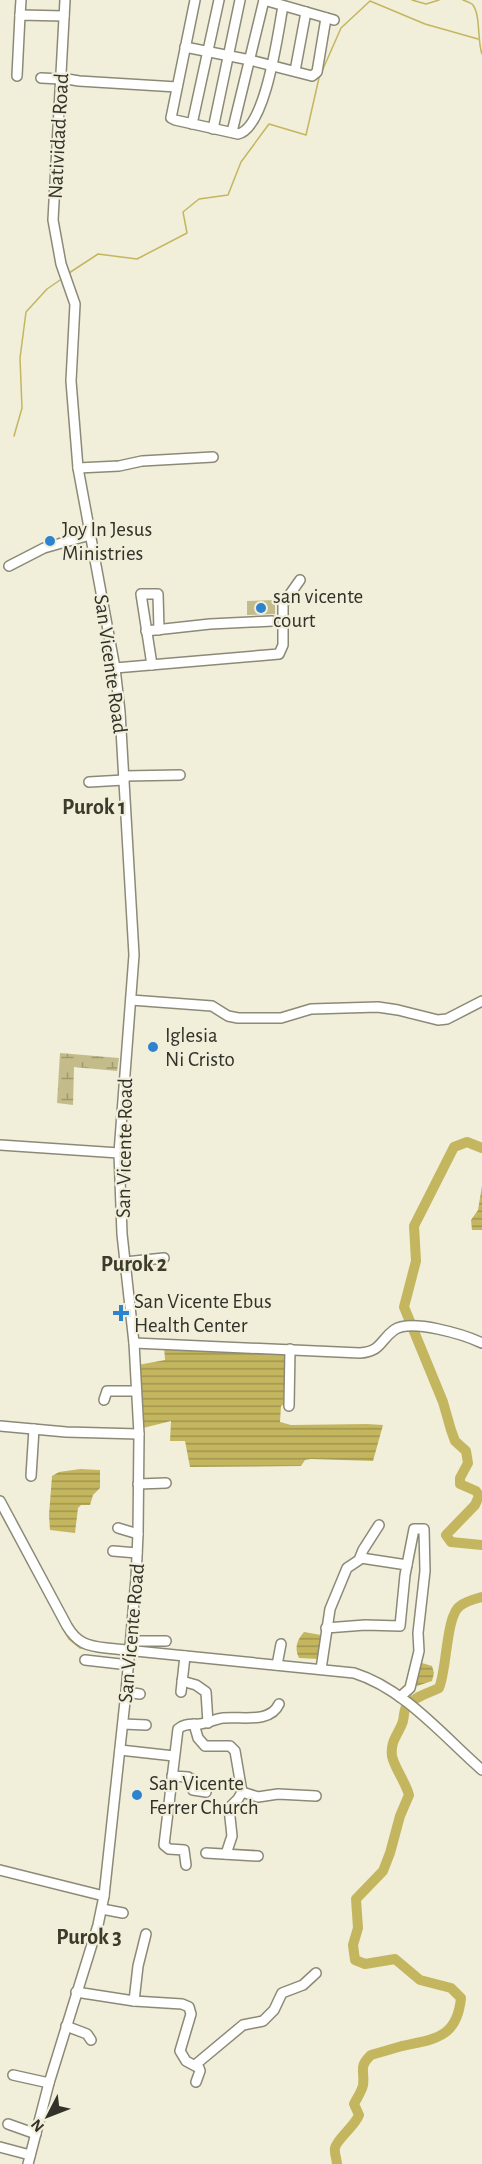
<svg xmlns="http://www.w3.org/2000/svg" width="482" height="2164" font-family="'Alegreya Sans',sans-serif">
<defs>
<pattern id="wetland-marsh" width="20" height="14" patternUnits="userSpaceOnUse" patternTransform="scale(1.5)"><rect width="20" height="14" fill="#c3bc8a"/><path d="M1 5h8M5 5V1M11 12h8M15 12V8" fill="none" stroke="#9f9971"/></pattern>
<pattern id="water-rules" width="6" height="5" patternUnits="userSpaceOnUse" patternTransform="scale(1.5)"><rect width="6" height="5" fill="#c4b65f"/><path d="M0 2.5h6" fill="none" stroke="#a0954f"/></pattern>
</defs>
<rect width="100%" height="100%" fill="#f1eeda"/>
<path fill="url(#wetland-marsh)" d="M 60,1053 L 119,1058 L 117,1071 L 74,1067 L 73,1105 L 57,1103 Z"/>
<path fill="#c3bc8a" d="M 275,600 L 275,614 L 247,615 L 247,601 Z"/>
<g fill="url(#water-rules)">
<path d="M 482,1186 L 482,1230 L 472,1230 L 471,1220 L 478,1210 Z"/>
<path d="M 164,1345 L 287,1350 L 286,1403 L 281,1406 L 280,1422 L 291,1425 L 367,1424 L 383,1425 L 373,1461 L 311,1459 L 305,1460 L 301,1466 L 190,1467 L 185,1441 L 170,1441 L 171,1421 L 139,1429 L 138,1365 L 165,1360 Z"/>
<path d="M 80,1469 L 100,1470 L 100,1488 L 93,1495 L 90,1505 L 81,1505 L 78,1508 L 75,1533 L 50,1530 L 49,1515 L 52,1476 L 59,1472 Z"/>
<path d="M 304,1632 L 321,1635 L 318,1659 L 299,1658 C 294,1648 297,1640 304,1632 Z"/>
<path d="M 422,1663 L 432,1666 L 434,1673 L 432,1681 L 417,1686 L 414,1684 L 418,1664 Z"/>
</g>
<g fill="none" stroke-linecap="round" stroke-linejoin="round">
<g stroke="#c4b65f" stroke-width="1.5">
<path d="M 412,0 L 426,4 L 439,0"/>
<path d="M 463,0 C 466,1 469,2 472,4 C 481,13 477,41 482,54"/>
<path d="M 69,273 L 98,254 L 137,259 L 187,233 L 183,212 L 199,199 L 228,195 L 241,162 L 269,124 L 306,135 L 319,78 L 341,28 L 370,1 L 425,24 L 478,39"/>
<path d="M 14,436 L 22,408 L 20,358 L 26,312 L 47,289 L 63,278"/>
<path d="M 25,1558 L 69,1639 L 80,1648 L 86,1648"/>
<path d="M 403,1705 L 440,1737"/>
</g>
<g stroke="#c4b65f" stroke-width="10">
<path d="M 482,1148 L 467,1142 L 454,1147 L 414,1226 L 416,1261 L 404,1307 L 443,1402 L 451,1430 L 455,1441 L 466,1451 L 468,1463 L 460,1478 L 460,1484 L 476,1491 L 479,1496 L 475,1505 L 446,1535 L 451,1542 L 482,1545"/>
<path d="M 337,2164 C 337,2160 334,2153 335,2148 C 337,2139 354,2127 359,2115 L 354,2104 C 357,2098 362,2091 363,2085 C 365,2071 358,2067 371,2055 C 381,2052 392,2049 402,2046 C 435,2039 457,2038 461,1998 L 451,1988 L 420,1980 L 395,1959 L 365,1964 L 355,1960 L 353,1945 L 358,1928 L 356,1899 L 383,1871 L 390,1853 L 400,1816 L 409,1795 C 405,1781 394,1767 392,1756 C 390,1740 399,1734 403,1721 C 404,1717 404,1710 406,1707 C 413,1697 429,1693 439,1688 C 447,1670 446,1615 460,1606 C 466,1601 475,1599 482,1597"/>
</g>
<g stroke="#8c8a77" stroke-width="12">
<g id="minor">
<path d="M 195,0 L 171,118 L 175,120 L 238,134 C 266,128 278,32 283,6"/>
<path d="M 264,0 L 334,20"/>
<path d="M 20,15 L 21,0"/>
<path d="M 185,47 L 250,60 L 312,76 L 317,72 L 326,18"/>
<path d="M 295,71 L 306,12"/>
<path d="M 17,76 L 20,15 L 64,16"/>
<path d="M 41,78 L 61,79"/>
<path d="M 61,78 L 79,81 L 177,87"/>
<path d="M 192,124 L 219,0"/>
<path d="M 213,129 L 240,0"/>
<path d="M 232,132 L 264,0"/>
<path d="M 78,468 L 119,466 L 142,461 L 213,457"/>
<path d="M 9,566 L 44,548 L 90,535"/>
<path d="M 146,631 L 210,624 L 272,621"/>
<path d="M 152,665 L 141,594 L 158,594 L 159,630"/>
<path d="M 115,668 L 279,654 L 283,645 L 283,604 L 300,580"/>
<path d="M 124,776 L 180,775"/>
<path d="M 89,782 L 124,780"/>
<path d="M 131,1000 L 212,1006 L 228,1016 L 238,1018 L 281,1018 L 311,1009 L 378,1007 L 398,1010 L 438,1020 L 447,1019 L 482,1001"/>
<path d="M 0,1145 L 119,1153"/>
<path d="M 125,1262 L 164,1258"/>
<path d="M 134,1343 L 360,1353 C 382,1351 379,1341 394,1330 C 411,1318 465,1335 482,1343"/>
<path d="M 104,1400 L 107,1391 L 136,1391"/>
<path d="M 289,1406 L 290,1349"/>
<path d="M 0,1426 L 66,1432 L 139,1434"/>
<path d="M 31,1476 L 34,1429"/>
<path d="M 138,1484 L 166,1483"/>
<path d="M 0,1501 L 67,1626 C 77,1643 87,1646 106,1648 L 354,1673 C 405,1689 443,1736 482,1770"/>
<path d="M 118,1528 L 138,1534"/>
<path d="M 113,1551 L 137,1553"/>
<path d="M 361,1558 L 407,1565"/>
<path d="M 326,1628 L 365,1625 L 400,1626 L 405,1575 L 414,1529 L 424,1529 L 425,1571 L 418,1633 L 419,1651 L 410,1688 L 400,1697"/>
<path d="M 131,1641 L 166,1641"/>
<path d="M 85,1660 L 129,1665"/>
<path d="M 277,1665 L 281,1644"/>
<path d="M 321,1669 L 330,1609 L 347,1568 L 359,1560 L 363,1550 L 379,1525"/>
<path d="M 182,1681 L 196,1685 L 206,1692 L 208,1723"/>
<path d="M 126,1692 L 140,1694"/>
<path d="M 181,1692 L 185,1656"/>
<path d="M 123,1724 L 146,1725"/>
<path d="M 194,1724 L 198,1738 L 205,1746 L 230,1746 L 235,1751 L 242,1792 L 238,1799 L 229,1808 L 232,1836 L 226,1854"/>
<path d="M 120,1750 L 174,1756"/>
<path d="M 172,1776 L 188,1777 L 193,1780 L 193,1790 L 206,1792"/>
<path d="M 242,1792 L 258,1797 L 278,1794 L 316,1796"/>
<path d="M 206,1853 L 258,1856"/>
<path d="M 186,1865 L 184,1850 L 169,1849 L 164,1845 L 178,1729 C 184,1723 192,1725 200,1724 C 208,1723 215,1719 223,1718 C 241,1716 270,1724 279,1704"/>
<path d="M 0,1870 L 104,1896"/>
<path d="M 102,1909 L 123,1913"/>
<path d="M 76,1992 L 134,2001 L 182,2004 L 189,2007 L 191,2014 L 180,2051 L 186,2061 L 199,2068 L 200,2071 L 196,2082"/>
<path d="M 134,2001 L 138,1966 L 146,1934"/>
<path d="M 66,2026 L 87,2034 L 91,2040"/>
<path d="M 195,2065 L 243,2025 L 263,2021 L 274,2010 L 282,1993 L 303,1985 L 316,1973"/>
<path d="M 13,2075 L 49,2083"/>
<path d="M 8,2124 L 36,2134"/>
<path d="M 0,2147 L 30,2155"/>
<path d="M 28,2164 L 49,2083 L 98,1925 L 104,1896 L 126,1692 L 136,1578 L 138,1534 L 139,1434 L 134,1343 L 122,1234 L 119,1153 L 134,955 L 120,712 L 115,668 L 78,468 L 71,381 L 75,304 L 61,264 L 53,220 L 65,0"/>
</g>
</g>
<use href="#minor" stroke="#fff" stroke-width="9"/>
</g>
<g fill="#2e83d1" stroke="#f1eeda" stroke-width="2">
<circle cx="50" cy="541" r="6"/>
<circle cx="261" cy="608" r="6"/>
<circle cx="153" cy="1047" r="6"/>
<path d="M118 1304h6v6h6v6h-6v6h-6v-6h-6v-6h6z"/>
<circle cx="137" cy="1795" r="6"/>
</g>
<g text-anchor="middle" stroke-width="4.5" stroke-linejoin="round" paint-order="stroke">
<g font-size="21" fill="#33322a" stroke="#f1eeda">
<text transform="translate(58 136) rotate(-87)" y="7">Natividad Road</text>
<text transform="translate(111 664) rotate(82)" y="7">San Vicente Road</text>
<text transform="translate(124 1148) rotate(-89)" y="7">San Vicente Road</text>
<text transform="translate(131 1633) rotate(-85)" y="7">San Vicente Road</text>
</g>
<g font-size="21" fill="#33322a" stroke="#f1eeda" text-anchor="start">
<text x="62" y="536">Joy In Jesus<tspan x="62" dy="24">Ministries</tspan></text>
<text x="273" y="603">san vicente<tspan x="273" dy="24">court</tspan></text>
<text x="165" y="1042">Iglesia<tspan x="165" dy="24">Ni Cristo</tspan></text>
<text x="134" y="1308">San Vicente Ebus<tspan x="134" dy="24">Health Center</tspan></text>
<text x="149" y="1790">San Vicente<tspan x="149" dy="24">Ferrer Church</tspan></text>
</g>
<g font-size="22" font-weight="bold" fill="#3d3b2b" stroke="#f1eeda">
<text x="94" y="814">Purok 1</text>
<text x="134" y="1271">Purok 2</text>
<text x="89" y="1944">Purok 3</text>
</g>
</g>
<g transform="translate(48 2116) rotate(228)" stroke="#f1eeda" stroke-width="4.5" paint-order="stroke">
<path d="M0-4.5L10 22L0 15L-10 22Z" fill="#33322a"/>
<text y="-9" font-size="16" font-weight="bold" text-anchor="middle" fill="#33322a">N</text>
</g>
</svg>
